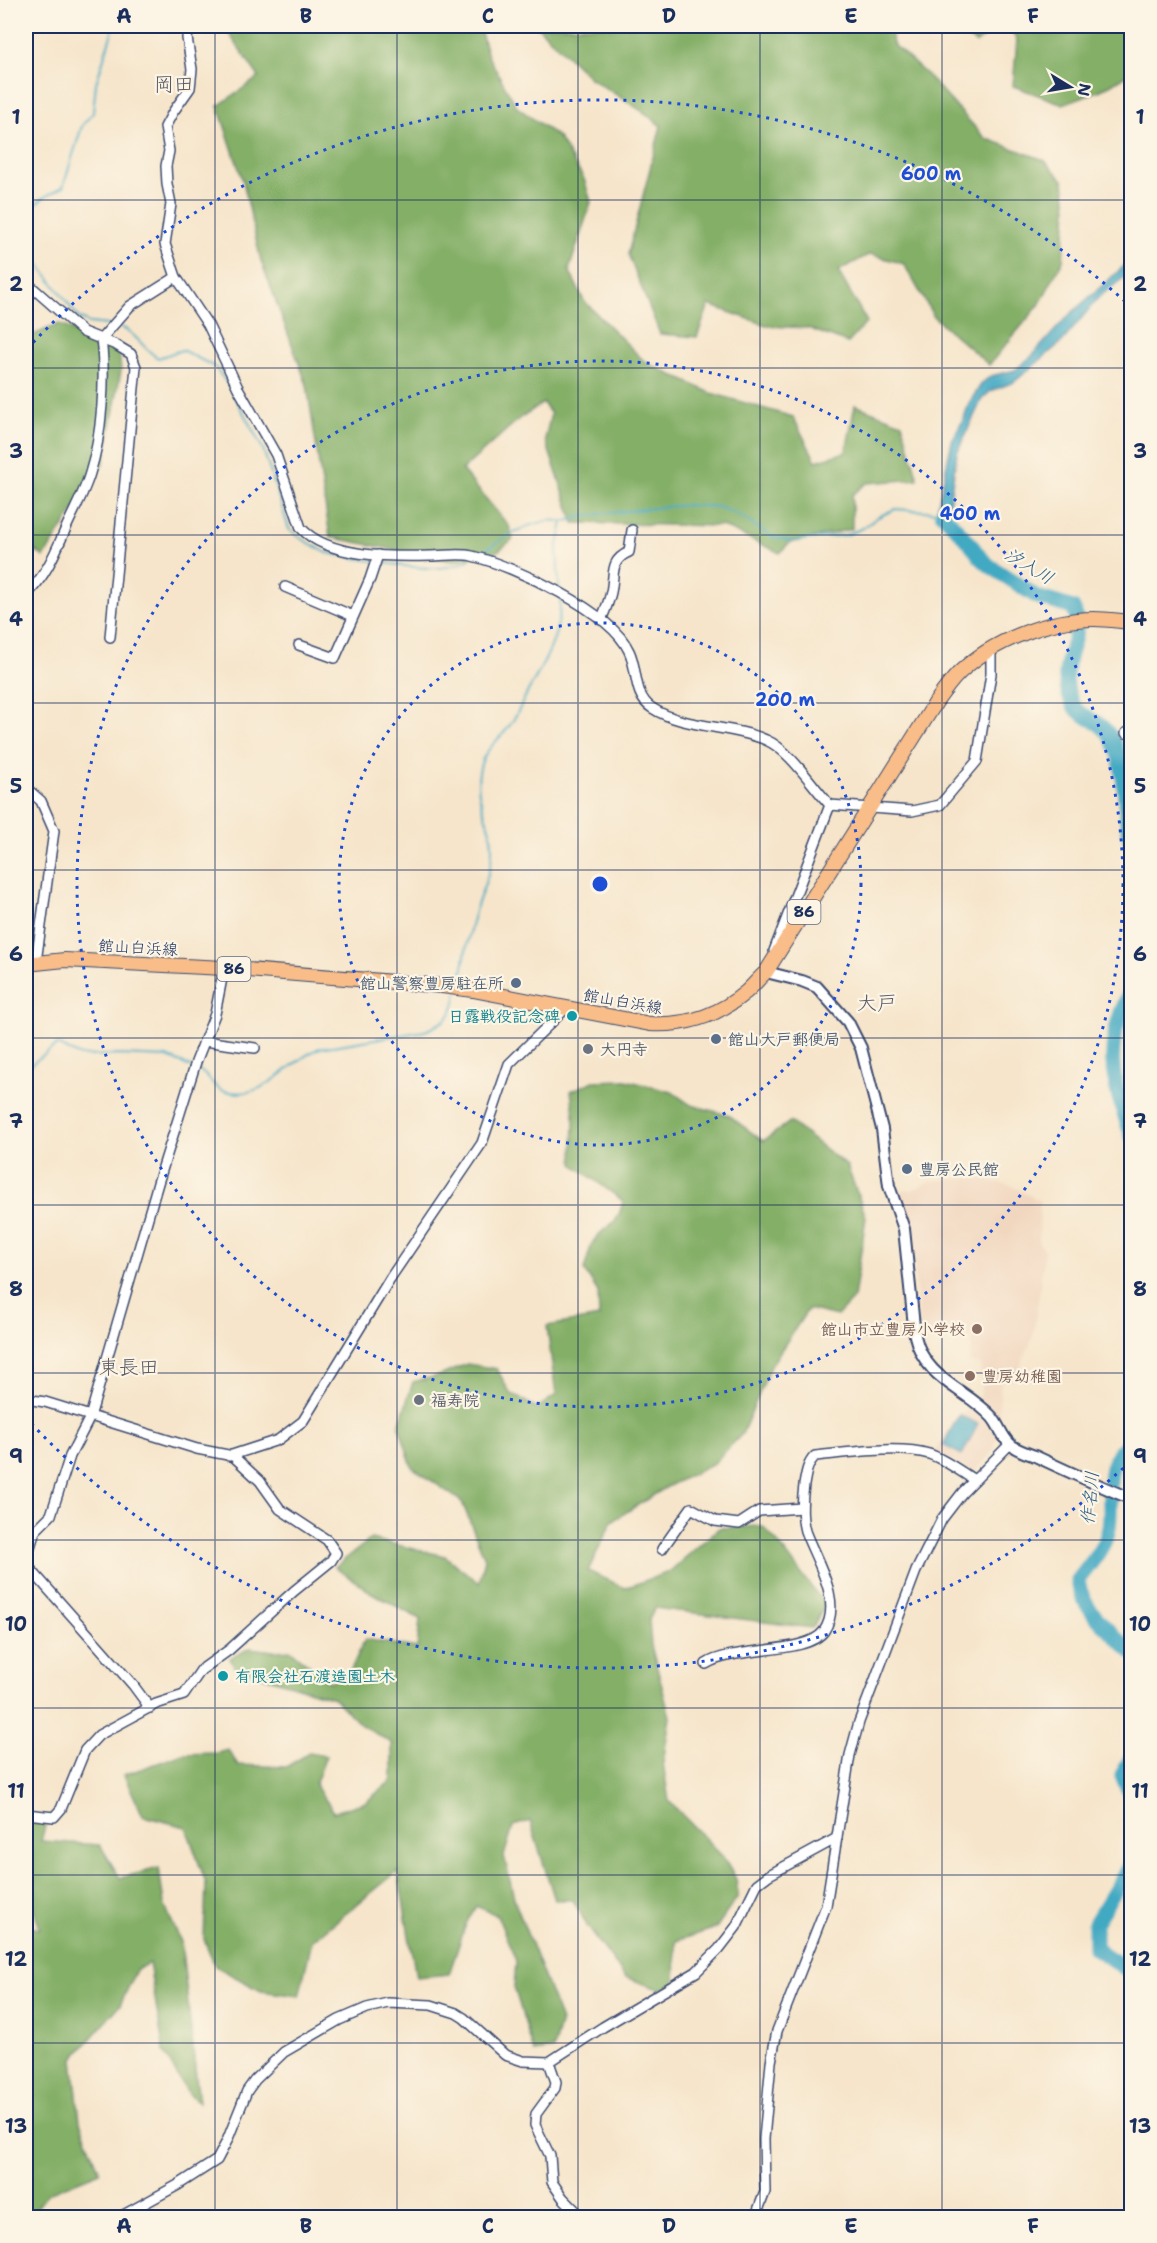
<svg xmlns="http://www.w3.org/2000/svg" width="1157" height="2243" font-family="'Shantell Sans','Klee One',sans-serif">
<rect width="100%" height="100%" fill="#fcf5e5"/>
<filter id="ink" filterUnits="userSpaceOnUse"><feTurbulence type="fractalNoise" baseFrequency=".0167" numOctaves="2"/><feDisplacementMap in="SourceGraphic" scale="12" xChannelSelector="R" yChannelSelector="G"/><feConvolveMatrix kernelMatrix="1 2 1 2 8 2 1 2 1" color-interpolation-filters="sRGB"/></filter>
<filter id="wash" filterUnits="userSpaceOnUse"><feTurbulence type="fractalNoise" baseFrequency=".008" numOctaves="4" result="noise"/><feDisplacementMap in="SourceGraphic" scale="24" xChannelSelector="R" yChannelSelector="G"/><feGaussianBlur stdDeviation="1.35" result="paint"/><feColorMatrix in="noise" values="0 0 0 0 0 0 0 0 0 0 0 0 0 0 0 0 0 1.4 0 .05"/><feComposite in="paint" operator="in"/></filter>
<g filter="url(#wash)">
<rect width="100%" height="100%" fill="#f6e5cb"/>
<path fill="#f1d5bd" d="M 972,1178 L 1010,1185 L 1040,1201 L 1039,1243 L 1045,1250 L 1033,1336 L 1015,1380 L 1001,1381 L 998,1419 L 994,1428 L 997,1437 L 993,1451 L 973,1474 L 936,1451 L 959,1413 L 984,1405 L 979,1400 L 983,1383 L 982,1372 L 980,1372 L 981,1365 L 969,1362 L 973,1338 L 922,1337 L 919,1322 L 912,1230 L 901,1208 L 900,1190 L 912,1190 L 931,1181 Z"/>
<g fill="#83af66" stroke="#4f6f62" stroke-width="1.5">
<path d="M 228,26 L 479,26 L 488,56 L 517,107 L 558,137 L 584,179 L 591,202 L 569,270 L 584,301 L 646,363 L 711,393 L 793,417 L 816,461 L 846,452 L 855,405 L 902,423 L 918,479 L 867,483 L 852,495 L 852,529 L 789,543 L 780,553 L 722,526 L 574,523 L 545,439 L 551,414 L 543,403 L 520,418 L 462,470 L 509,526 L 513,539 L 498,551 L 452,561 L 330,537 L 307,385 L 261,261 L 243,181 L 218,106 L 259,77 L 228,32 Z"/>
<path d="M 537,26 L 890,26 L 893,44 L 929,77 L 985,138 L 1044,160 L 1064,181 L 1067,209 L 1063,260 L 1039,305 L 989,365 L 934,317 L 904,264 L 870,254 L 838,271 L 867,322 L 848,343 L 808,328 L 769,326 L 709,305 L 697,337 L 660,334 L 628,254 L 661,126 L 642,111 L 590,78 Z"/>
<path d="M 947,26 L 1000,26 L 976,43 Z"/>
<path d="M 1008,26 L 1125,26 L 1131,39 L 1131,73 L 1101,90 L 1063,104 L 1013,86 L 1017,40 Z"/>
<path d="M 59,324 L 119,351 L 121,371 L 104,463 L 44,557 L 26,544 L 26,338 Z"/>
<path d="M 626,1080 L 672,1092 L 691,1105 L 728,1115 L 763,1141 L 790,1122 L 847,1166 L 866,1217 L 854,1298 L 837,1316 L 808,1309 L 772,1364 L 742,1434 L 714,1463 L 665,1488 L 612,1521 L 588,1571 L 625,1588 L 669,1572 L 719,1528 L 762,1526 C 787,1549 802,1579 826,1604 L 812,1628 L 655,1608 L 649,1620 L 651,1645 L 670,1717 L 663,1763 L 669,1801 L 723,1857 L 736,1879 L 738,1896 L 716,1928 L 676,1941 L 675,1986 L 659,1989 L 625,1977 L 588,1927 L 573,1900 L 555,1900 L 530,1821 L 513,1826 L 504,1856 L 515,1902 L 561,2021 L 553,2049 L 534,2052 L 514,1987 L 516,1961 L 497,1915 L 476,1906 L 466,1924 L 449,1974 L 416,1977 L 398,1871 L 312,1941 L 299,1996 L 261,1991 L 215,1966 L 204,1939 L 206,1883 L 186,1827 L 143,1816 L 124,1775 L 183,1754 L 217,1753 L 228,1750 L 238,1765 L 286,1767 L 309,1753 L 326,1756 L 315,1785 L 334,1812 L 366,1802 L 392,1780 L 392,1743 L 361,1725 L 334,1698 L 235,1668 L 230,1658 L 250,1648 L 274,1651 L 290,1650 L 330,1682 L 350,1672 L 365,1639 L 417,1648 L 420,1619 L 372,1593 L 335,1567 L 371,1539 L 445,1556 L 479,1583 L 485,1559 L 462,1502 L 412,1467 L 399,1426 L 413,1382 L 442,1375 L 467,1364 L 497,1369 L 510,1393 L 537,1408 L 556,1395 L 547,1326 L 599,1317 L 598,1292 L 584,1270 C 587,1261 589,1250 593,1242 C 605,1223 617,1230 623,1201 L 573,1164 L 574,1115 L 571,1091 L 594,1081 Z"/>
<path d="M 26,1822 L 46,1822 L 41,1841 L 100,1845 L 120,1878 L 159,1868 L 164,1904 L 181,1942 L 199,2102 L 186,2091 L 164,2052 L 149,1963 L 137,1969 L 120,2005 L 73,2059 L 80,2122 L 100,2172 L 48,2193 L 29,2218 L 26,2217 L 26,1926 L 40,1929 L 28,1892 L 26,1889 Z"/>
</g>
<g fill="#43a9c3" stroke="#2f6c90" stroke-width="1.5">
<path d="M 1131,260 L 1131,272 L 1098,298 L 1063,341 L 1014,382 L 991,391 L 982,399 L 957,453 L 948,511 L 955,527 L 948,523 L 937,509 L 952,441 L 964,418 L 969,403 L 982,383 L 991,376 L 1015,370 L 1032,356 L 1066,318 Z"/>
<path d="M 959,1415 L 978,1424 L 962,1455 L 943,1445 Z"/>
</g>
<g fill="none" stroke-linecap="round" stroke-linejoin="round">
<g stroke="#43a9c3" stroke-width="2">
<path d="M 108,325 L 89,323 L 79,318 L 46,274 L 28,248 L 30,210 L 43,198 L 63,187 L 82,126 L 93,113 L 96,83 L 114,26"/>
<path d="M 117,326 C 134,330 143,349 158,358 L 182,350 L 215,367 L 229,386 L 263,449 L 289,529 L 302,539 L 327,553 L 373,561"/>
<path d="M 477,555 L 514,532 L 531,525 L 551,520 L 563,522 L 584,516 L 662,507 L 690,505 L 719,507 L 738,515 L 772,537 L 791,541 L 846,535 L 863,528 L 878,517 L 895,509 L 940,512"/>
<path d="M 379,562 C 407,566 445,575 470,559"/>
<path d="M 559,588 L 557,550 L 563,522"/>
<path d="M 460,982 C 465,960 467,937 474,915 C 480,893 492,873 492,850 C 493,818 469,798 482,761 C 488,745 504,736 512,722 C 518,713 522,703 527,693 C 545,661 562,634 560,596"/>
<path d="M 26,1068 L 57,1045 L 80,1056 L 119,1055 L 167,1057 L 191,1067"/>
<path d="M 196,1069 C 208,1073 211,1085 221,1090 C 224,1092 227,1091 230,1092 C 268,1099 289,1060 320,1048 L 425,1031 C 447,1021 453,1017 457,993"/>
</g>
<g stroke="#43a9c3" stroke-width="15">
<path d="M 942,513 L 970,543 L 980,557 L 990,566 L 1037,597 L 1073,608 C 1085,631 1064,655 1066,680 C 1071,726 1096,710 1112,739 C 1129,770 1122,814 1132,848"/>
<path d="M 1132,988 C 1102,1044 1111,1080 1132,1136"/>
<path d="M 1132,1441 C 1099,1463 1114,1496 1109,1528 C 1105,1548 1090,1564 1078,1580 C 1081,1609 1111,1632 1132,1652"/>
<path d="M 1132,1756 L 1122,1775 L 1132,1799"/>
<path d="M 1132,1863 L 1095,1923 L 1095,1948 L 1132,1973"/>
</g>
</g>
</g>
<g filter="url(#ink)">
<g fill="none" stroke-linecap="round" stroke-linejoin="round">
<g stroke="#3c4a6e" stroke-width="12">
<g id="minor">
<path d="M 190,26 L 187,38 L 192,69 L 190,88 L 173,112 L 165,127 L 169,151 L 166,166 L 167,184 L 171,204 L 165,244 L 176,277 L 208,325 L 238,388 L 276,455 L 301,528 C 328,558 393,557 431,556 C 444,556 459,553 472,556 C 514,566 611,611 629,651 C 638,669 633,696 652,708 C 684,729 733,725 766,740 C 790,750 812,786 830,805 L 912,811 L 940,805 L 977,761 L 991,674 L 991,648"/>
<path d="M 26,282 L 83,332 L 116,345 L 131,354 L 136,367 L 110,637"/>
<path d="M 285,587 L 353,616"/>
<path d="M 26,595 C 46,576 55,553 66,528 C 74,510 85,491 90,473 C 102,436 106,377 101,339 L 130,306 L 176,277"/>
<path d="M 601,620 C 605,611 609,602 611,592 C 615,574 609,561 629,552 L 632,530"/>
<path d="M 299,645 L 335,658 L 370,579 L 378,555"/>
<path d="M 1126,733 L 1132,732"/>
<path d="M 26,788 L 41,801 L 54,831 L 36,962"/>
<path d="M 774,951 L 830,805"/>
<path d="M 204,1041 L 255,1048"/>
<path d="M 26,1399 L 45,1402 L 197,1449 L 233,1456 L 260,1481 L 280,1509 L 327,1540 L 336,1553 L 331,1561 L 294,1591 L 229,1650 L 201,1670 L 184,1695 L 156,1704 L 99,1735 L 85,1750 L 61,1809 L 54,1817 L 26,1814"/>
<path d="M 229,1456 L 278,1440 L 303,1421 L 391,1277 L 482,1143 L 509,1064 L 567,1007"/>
<path d="M 662,1549 L 691,1508 L 715,1521 L 739,1524 L 759,1511 L 802,1508"/>
<path d="M 26,1560 L 35,1531 L 51,1515 L 70,1456 L 90,1417 L 158,1183 L 196,1062 L 215,1014 L 224,968"/>
<path d="M 26,1564 L 133,1685 L 150,1708"/>
<path d="M 706,1664 C 733,1646 807,1655 824,1631 C 844,1602 815,1559 805,1531 C 801,1517 802,1500 804,1485 C 806,1474 807,1464 815,1456 C 847,1453 898,1445 929,1454 C 944,1459 960,1471 974,1480"/>
<path d="M 549,2062 L 556,2082 L 555,2088 L 536,2114 L 535,2125 L 550,2156 L 552,2182 L 563,2198 L 583,2218"/>
<path d="M 118,2218 L 178,2185 L 217,2160 L 227,2141 L 247,2091 L 255,2080 L 284,2052 L 339,2020 L 367,2008 L 388,2003 L 431,2005 L 456,2013 L 464,2018 L 505,2055 L 523,2061 L 549,2062 L 603,2027 L 696,1972 L 719,1949 L 736,1927 L 757,1884 L 769,1875 L 837,1838"/>
<path d="M 755,2218 L 765,2192 L 764,2139 L 771,2062 L 777,2031 L 826,1906 L 850,1755 L 859,1722 L 916,1571 L 942,1519 L 962,1493 L 1010,1444"/>
</g>
</g>
<g stroke="#3c4a6e" stroke-width="14">
<path id="tertiary" d="M 766,972 L 802,981 L 817,987 L 848,1022 L 861,1048 L 882,1129 L 889,1186 L 904,1229 L 915,1336 C 925,1380 965,1388 992,1417 C 999,1425 1002,1437 1010,1444 C 1016,1450 1027,1453 1035,1456 C 1067,1471 1099,1486 1132,1499"/>
</g>
<g stroke="#3c4a6e" stroke-width="16">
<path id="primary" d="M 26,964 L 65,960 L 224,968 L 442,986 L 473,990 L 650,1024 C 686,1026 718,1016 746,992 C 753,986 759,978 766,972 L 936,702 C 943,692 951,681 959,673 C 992,641 1048,619 1094,619 C 1107,619 1119,621 1132,622"/>
</g>
<use href="#minor" stroke="#fff" stroke-width="9"/>
<use href="#tertiary" stroke="#fff" stroke-width="10"/>
<use href="#primary" stroke="#f8bd88" stroke-width="14"/>
</g>
</g>
<path fill="none" stroke="#1b2f5e" stroke-width="1.5" stroke-opacity="0.55" d="M 215,26 L 215,2218M 397,26 L 397,2218M 578,26 L 578,2218M 760,26 L 760,2218M 942,26 L 942,2218M 26,200 L 1132,200M 26,368 L 1132,368M 26,535 L 1132,535M 26,703 L 1132,703M 26,870 L 1132,870M 26,1038 L 1132,1038M 26,1205 L 1132,1205M 26,1373 L 1132,1373M 26,1540 L 1132,1540M 26,1708 L 1132,1708M 26,1875 L 1132,1875M 26,2043 L 1132,2043"/>
<g fill="none" stroke="#1d4ed8" stroke-width="3" stroke-dasharray="3 6">
<circle cx="600" cy="884" r="261"/>
<circle cx="600" cy="884" r="523"/>
<path d="M1130 1462A784 784 0 0 1 27 1419M27 349A784 784 0 0 1 1130 306"/>
</g>
<g fill="#5c6f8a" stroke="#fcf5e5" stroke-width="2">
<circle cx="516" cy="983" r="6"/>
<circle cx="716" cy="1039" r="6"/>
<circle cx="907" cy="1169" r="6"/>
</g>
<g fill="#0f9aa8" stroke="#fcf5e5" stroke-width="2">
<circle cx="572" cy="1016" r="6"/>
<circle cx="223" cy="1676" r="6"/>
</g>
<g fill="#6b7280" stroke="#fcf5e5" stroke-width="2">
<circle cx="588" cy="1049" r="6"/>
<circle cx="419" cy="1400" r="6"/>
</g>
<g fill="#8d6e63" stroke="#fcf5e5" stroke-width="2">
<circle cx="977" cy="1329" r="6"/>
<circle cx="970" cy="1376" r="6"/>
</g>
<g text-anchor="middle" stroke-width="4.5" stroke-linejoin="round" paint-order="stroke">
<g fill="#fcf5e5" stroke="#5e6a86" stroke-width="1.5">
<rect x="787.5" y="900" width="33" height="24" rx="4.5"/>
<rect x="217.5" y="957" width="33" height="24" rx="4.5"/>
</g>
<g font-size="15" font-weight="bold" fill="#1b2f5e">
<text x="804" y="917">86</text>
<text x="234" y="974">86</text>
</g>
<g font-size="16" fill="#1b2f5e" stroke="#fcf5e5">
<text transform="translate(138 947) rotate(3)" y="6">館山白浜線</text>
<text transform="translate(623 1001) rotate(10)" y="6">館山白浜線</text>
</g>
<g font-size="16" font-weight="bold" fill="#4e5e75" stroke="#fcf5e5" text-anchor="start">
<text x="504" y="989" text-anchor="end">館山警察豊房駐在所</text>
<text x="728" y="1045">館山大戸郵便局</text>
<text x="919" y="1175">豊房公民館</text>
</g>
<g font-size="16" font-weight="bold" fill="#0d838f" stroke="#fcf5e5" text-anchor="end">
<text x="560" y="1022">日露戦役記念碑</text>
<text x="235" y="1682" text-anchor="start">有限会社石渡造園土木</text>
</g>
<g font-size="16" font-weight="bold" fill="#5b616d" stroke="#fcf5e5" text-anchor="start">
<text x="600" y="1055">大円寺</text>
<text x="431" y="1406">福寿院</text>
</g>
<g font-size="16" font-weight="bold" fill="#785e54" stroke="#fcf5e5" text-anchor="end">
<text x="965" y="1335">館山市立豊房小学校</text>
<text x="982" y="1382" text-anchor="start">豊房幼稚園</text>
</g>
<g font-size="18" font-style="italic" fill="#295a81" stroke="#fcf5e5">
<text transform="translate(1029 566) rotate(31)" y="6">汐入川</text>
<text transform="translate(1090 1498) rotate(-85)" y="6">作名川</text>
</g>
<g font-size="20" fill="#5a5965" stroke="#fcf5e5">
<text x="174" y="91">岡田</text>
<text x="877" y="1010">大戸</text>
<text x="129" y="1374">東長田</text>
</g>
</g>
<circle cx="600" cy="884" r="9" fill="#1d4ed8" stroke="#fcf5e5" stroke-width="3"/>
<g font-size="18" text-anchor="middle" font-weight="bold" fill="#1d4ed8" stroke="#fcf5e5" stroke-width="4.5" stroke-linejoin="round" paint-order="stroke">
<text x="931" y="180">600 m</text>
<text x="970" y="520">400 m</text>
<text x="785" y="706">200 m</text>
</g>
<rect width="1157" height="2243" fill="none" stroke="#fcf5e5" stroke-width="66"/>
<g transform="translate(1070 87) rotate(101)" stroke="#fcf5e5" stroke-width="4.5" paint-order="stroke">
<path d="M0-4.5L10 22L0 15L-10 22Z" fill="#1b2f5e"/>
<text y="-9" font-size="16" font-weight="bold" text-anchor="middle" fill="#1b2f5e">N</text>
</g>
<rect x="33" y="33" width="1091" height="2177" fill="none" stroke="#1b2f5e" stroke-width="2"/>
<g font-size="20" text-anchor="middle" font-weight="bold" fill="#1b2f5e">
<text x="124" y="23">A</text>
<text x="306" y="23">B</text>
<text x="488" y="23">C</text>
<text x="669" y="23">D</text>
<text x="851" y="23">E</text>
<text x="1033" y="23">F</text>
<text x="16" y="124">1</text>
<text x="1140" y="124">1</text>
<text x="16" y="291">2</text>
<text x="1140" y="291">2</text>
<text x="16" y="458">3</text>
<text x="1140" y="458">3</text>
<text x="16" y="626">4</text>
<text x="1140" y="626">4</text>
<text x="16" y="793">5</text>
<text x="1140" y="793">5</text>
<text x="16" y="961">6</text>
<text x="1140" y="961">6</text>
<text x="16" y="1128">7</text>
<text x="1140" y="1128">7</text>
<text x="16" y="1296">8</text>
<text x="1140" y="1296">8</text>
<text x="16" y="1463">9</text>
<text x="1140" y="1463">9</text>
<text x="16" y="1631">10</text>
<text x="1140" y="1631">10</text>
<text x="16" y="1798">11</text>
<text x="1140" y="1798">11</text>
<text x="16" y="1966">12</text>
<text x="1140" y="1966">12</text>
<text x="16" y="2133">13</text>
<text x="1140" y="2133">13</text>
<text x="124" y="2233">A</text>
<text x="306" y="2233">B</text>
<text x="488" y="2233">C</text>
<text x="669" y="2233">D</text>
<text x="851" y="2233">E</text>
<text x="1033" y="2233">F</text>
</g>
</svg>
